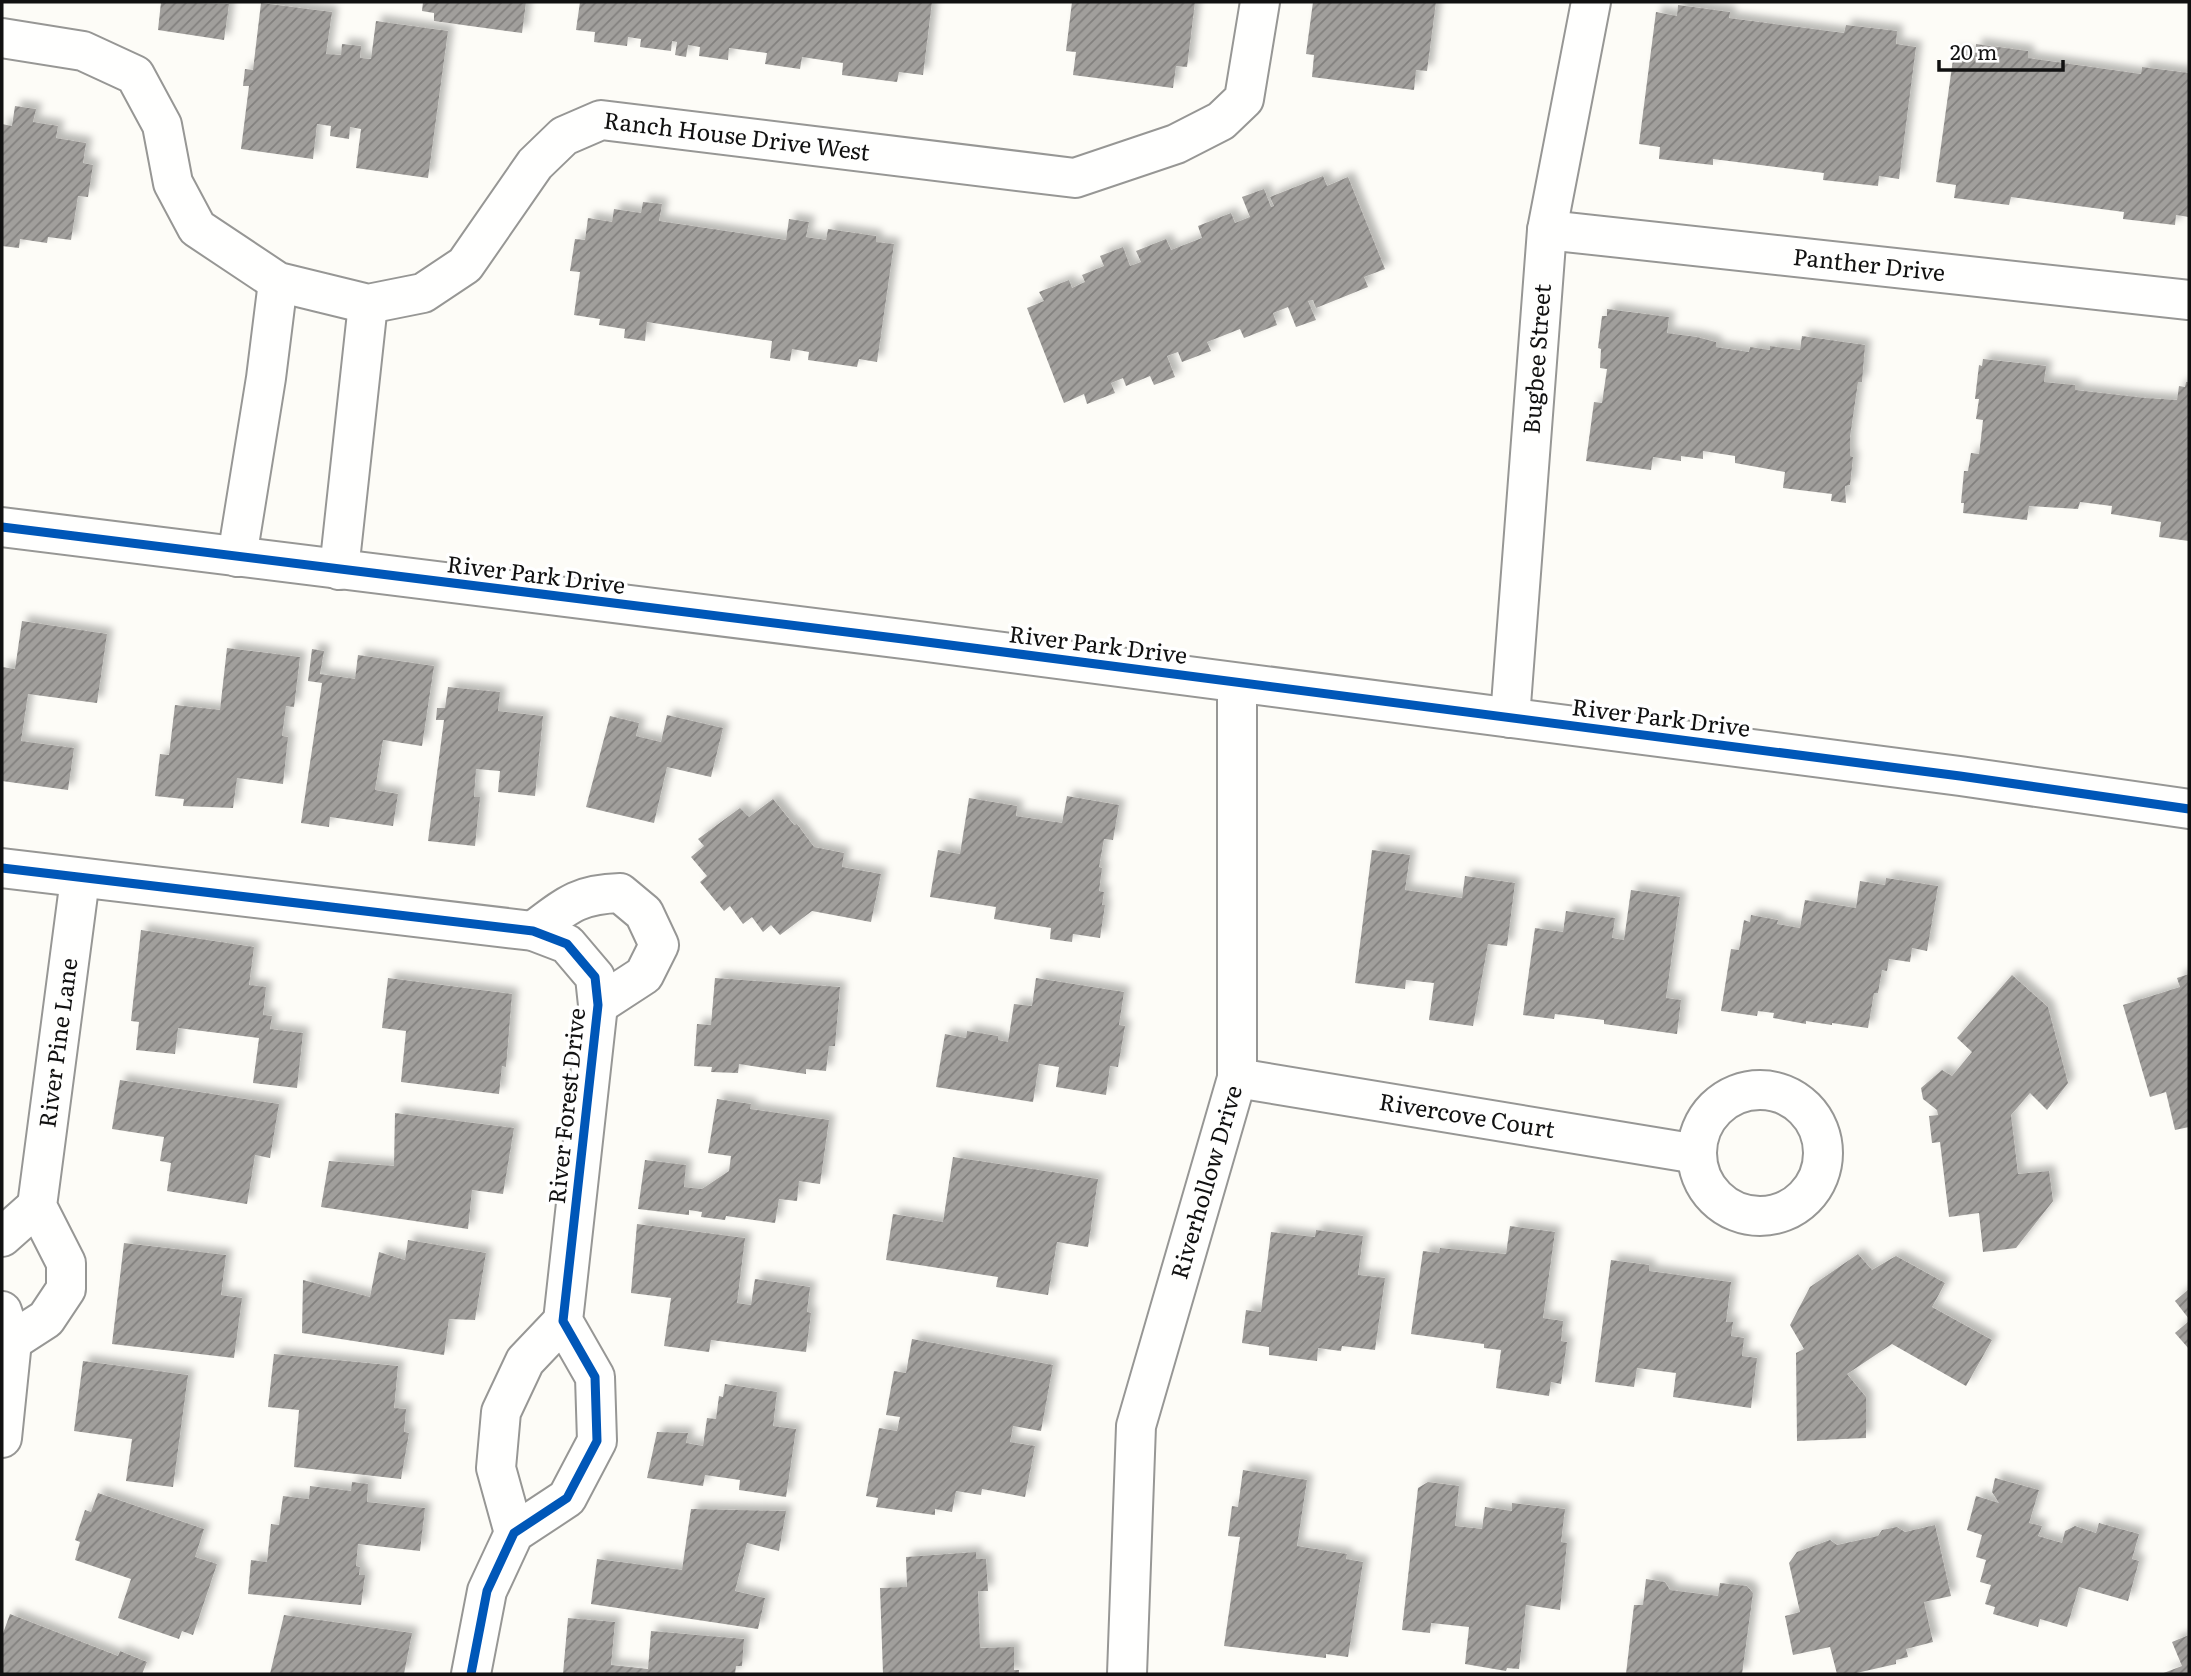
<svg xmlns="http://www.w3.org/2000/svg" width="2191" height="1676" font-family="Literata,serif">
<defs>
<pattern id="building-hatch" width="6" height="6" patternUnits="userSpaceOnUse" patternTransform="scale(1.75)"><rect width="6" height="6" fill="#a19f9c"/><path d="M-1 1l2-2M0 6l6-6M5 7l2-2" fill="none" stroke="#82807e"/></pattern>
<filter id="shadow"><feDropShadow dx="6" dy="-6" stdDeviation="3.5" flood-color="#0004"/></filter>
</defs>
<rect width="100%" height="100%" fill="#fdfcf7"/>
<g fill="url(#building-hatch)" filter="url(#shadow)">
<path d="M 161,2 L 229,4 L 224,40 L 158,30 Z"/>
<path d="M 423,2 L 526,2 L 522,33 L 434,21 L 434,13 L 422,11 Z"/>
<path d="M 580,2 L 932,2 L 923,75 L 899,72 L 897,82 L 842,75 L 843,63 L 802,57 L 800,69 L 765,64 L 767,53 L 729,48 L 728,60 L 699,56 L 700,47 L 688,45 L 686,57 L 675,55 L 677,42 L 672,41 L 671,51 L 640,47 L 641,39 L 628,37 L 627,46 L 594,42 L 595,32 L 576,30 Z"/>
<path d="M 1072,2 L 1195,2 L 1187,67 L 1176,66 L 1173,88 L 1073,75 L 1076,52 L 1066,51 Z"/>
<path d="M 1313,2 L 1436,2 L 1427,71 L 1416,70 L 1414,90 L 1312,77 L 1314,55 L 1306,54 Z"/>
<path d="M 261,3 L 332,12 L 326,54 L 341,55 L 342,44 L 361,46 L 360,58 L 371,59 L 376,21 L 448,31 L 428,178 L 356,168 L 361,129 L 350,127 L 349,139 L 330,136 L 331,126 L 317,124 L 313,159 L 241,149 L 249,86 L 243,86 L 245,69 L 253,70 Z"/>
<path d="M 1678,5 L 1730,12 L 1729,18 L 1844,33 L 1846,25 L 1897,31 L 1896,44 L 1916,47 L 1899,179 L 1879,176 L 1878,186 L 1823,180 L 1824,173 L 1713,159 L 1713,165 L 1659,159 L 1660,147 L 1639,144 L 1656,12 L 1677,16 Z"/>
<path d="M 1976,44 L 2028,51 L 2028,58 L 2141,74 L 2142,67 L 2189,73 L 2189,217 L 2176,215 L 2175,225 L 2123,219 L 2124,212 L 2011,197 L 2009,205 L 1954,198 L 1956,185 L 1936,182 L 1954,52 L 1975,55 Z"/>
<path d="M 15,106 L 36,109 L 33,122 L 58,126 L 56,138 L 86,143 L 83,163 L 93,165 L 88,197 L 78,196 L 71,240 L 48,237 L 47,243 L 20,239 L 19,248 L 2,246 L 2,124 L 12,126 Z"/>
<path d="M 1323,176 L 1327,186 L 1348,177 L 1385,269 L 1364,277 L 1368,287 L 1316,308 L 1313,300 L 1308,301 L 1316,320 L 1296,327 L 1288,307 L 1273,313 L 1277,325 L 1244,338 L 1240,329 L 1207,342 L 1211,351 L 1182,362 L 1178,352 L 1167,356 L 1175,377 L 1154,385 L 1150,376 L 1126,386 L 1123,378 L 1111,383 L 1115,393 L 1087,404 L 1084,394 L 1064,403 L 1027,308 L 1044,301 L 1039,292 L 1069,280 L 1072,288 L 1085,282 L 1082,275 L 1104,266 L 1100,256 L 1123,247 L 1130,266 L 1141,262 L 1136,251 L 1166,239 L 1171,250 L 1202,238 L 1198,226 L 1231,213 L 1235,223 L 1250,217 L 1242,197 L 1264,189 L 1271,207 L 1274,206 L 1270,197 Z"/>
<path d="M 643,202 L 662,204 L 659,221 L 786,240 L 789,219 L 809,222 L 806,237 L 826,240 L 828,229 L 876,236 L 876,242 L 894,244 L 877,362 L 859,359 L 857,367 L 808,360 L 809,352 L 792,349 L 790,361 L 770,358 L 772,341 L 647,322 L 645,341 L 624,338 L 625,329 L 599,325 L 600,319 L 574,315 L 580,272 L 570,271 L 575,239 L 585,240 L 588,218 L 612,222 L 614,209 L 641,213 Z"/>
<path d="M 1607,309 L 1669,317 L 1667,333 L 1697,337 L 1716,342 L 1716,347 L 1749,352 L 1750,347 L 1770,350 L 1770,346 L 1800,350 L 1802,336 L 1865,345 L 1862,382 L 1858,382 L 1850,437 L 1850,456 L 1853,457 L 1850,485 L 1845,486 L 1846,503 L 1831,501 L 1832,494 L 1783,488 L 1785,472 L 1735,463 L 1735,456 L 1703,451 L 1703,459 L 1681,456 L 1681,461 L 1653,457 L 1651,470 L 1586,461 L 1594,402 L 1602,403 L 1607,369 L 1600,368 L 1601,349 L 1598,348 L 1602,316 L 1607,316 Z"/>
<path d="M 1983,359 L 2046,366 L 2044,382 L 2075,385 L 2075,390 L 2146,398 L 2177,400 L 2179,386 L 2185,387 L 2186,382 L 2189,382 L 2189,541 L 2159,537 L 2161,522 L 2111,514 L 2112,506 L 2080,502 L 2078,509 L 2029,506 L 2027,520 L 1963,513 L 1964,503 L 1961,503 L 1964,471 L 1968,471 L 1971,453 L 1979,454 L 1981,438 L 1983,420 L 1976,419 L 1979,399 L 1975,399 L 1979,365 L 1982,366 Z"/>
<path d="M 22,621 L 107,634 L 97,703 L 28,694 L 21,741 L 74,748 L 68,790 L 2,781 L 2,667 L 15,669 Z"/>
<path d="M 227,648 L 300,657 L 294,707 L 286,706 L 282,736 L 288,737 L 283,784 L 237,778 L 233,808 L 183,806 L 184,799 L 155,796 L 160,754 L 169,755 L 175,705 L 220,710 Z"/>
<path d="M 312,649 L 324,651 L 320,674 L 355,679 L 358,655 L 434,666 L 422,746 L 383,740 L 375,790 L 398,794 L 393,826 L 330,817 L 329,827 L 301,823 L 322,683 L 308,681 Z"/>
<path d="M 448,687 L 500,692 L 498,711 L 543,716 L 535,796 L 498,792 L 500,771 L 476,769 L 474,797 L 480,797 L 475,846 L 428,841 L 444,720 L 436,720 L 437,708 L 445,708 Z"/>
<path d="M 667,715 L 723,728 L 711,777 L 667,767 L 654,823 L 586,807 L 610,716 L 639,723 L 636,736 L 661,742 Z"/>
<path d="M 1067,796 L 1119,805 L 1113,840 L 1104,839 L 1099,867 L 1102,868 L 1099,891 L 1104,892 L 1102,905 L 1105,905 L 1100,938 L 1073,934 L 1072,942 L 1050,939 L 1051,928 L 994,919 L 996,907 L 930,897 L 938,850 L 960,854 L 969,798 L 1017,806 L 1016,816 L 1062,823 Z"/>
<path d="M 773,799 L 794,825 L 797,824 L 814,847 L 844,853 L 842,867 L 881,874 L 871,922 L 812,911 L 780,935 L 771,925 L 763,932 L 752,917 L 743,924 L 730,906 L 724,911 L 700,882 L 707,876 L 691,857 L 704,846 L 698,839 L 740,808 L 749,817 Z"/>
<path d="M 1372,850 L 1410,855 L 1405,890 L 1462,898 L 1465,876 L 1515,883 L 1507,946 L 1488,944 L 1473,1026 L 1429,1020 L 1434,983 L 1406,980 L 1405,989 L 1355,983 Z"/>
<path d="M 1886,878 L 1938,886 L 1927,951 L 1912,948 L 1910,962 L 1889,959 L 1887,971 L 1882,970 L 1878,993 L 1874,993 L 1868,1028 L 1832,1023 L 1832,1025 L 1806,1021 L 1806,1024 L 1773,1018 L 1774,1013 L 1758,1011 L 1757,1016 L 1721,1011 L 1731,949 L 1739,950 L 1744,920 L 1750,922 L 1751,915 L 1778,920 L 1777,924 L 1800,928 L 1805,900 L 1856,908 L 1860,881 L 1885,885 Z"/>
<path d="M 1631,890 L 1680,897 L 1666,998 L 1681,1000 L 1677,1034 L 1604,1024 L 1604,1020 L 1555,1014 L 1554,1019 L 1523,1015 L 1535,928 L 1563,932 L 1566,911 L 1615,918 L 1612,938 L 1624,940 Z"/>
<path d="M 141,930 L 254,947 L 249,985 L 266,987 L 263,1015 L 272,1016 L 270,1029 L 303,1033 L 297,1088 L 253,1083 L 259,1038 L 178,1028 L 175,1054 L 136,1050 L 139,1022 L 131,1021 Z"/>
<path d="M 2189,974 L 2189,1127 L 2175,1130 L 2166,1092 L 2150,1097 L 2123,1005 L 2180,987 L 2177,978 Z"/>
<path d="M 2012,975 L 2048,1007 L 2068,1083 L 2047,1110 L 2030,1093 L 2011,1115 L 2018,1174 L 2049,1171 L 2053,1201 L 2016,1248 L 1983,1252 L 1979,1213 L 1949,1217 L 1940,1142 L 1932,1143 L 1929,1116 L 1938,1115 L 1937,1110 L 1923,1099 L 1921,1088 L 1942,1070 L 1952,1076 L 1972,1052 L 1957,1038 Z"/>
<path d="M 388,978 L 512,994 L 506,1067 L 502,1066 L 499,1094 L 401,1082 L 406,1031 L 382,1028 Z"/>
<path d="M 715,978 L 840,987 L 835,1046 L 829,1046 L 826,1071 L 806,1069 L 806,1074 L 739,1064 L 738,1073 L 711,1072 L 712,1067 L 694,1066 L 697,1024 L 711,1025 Z"/>
<path d="M 1036,978 L 1124,992 L 1119,1025 L 1125,1026 L 1118,1067 L 1110,1066 L 1106,1095 L 1056,1087 L 1059,1067 L 1039,1064 L 1033,1102 L 936,1087 L 945,1034 L 966,1038 L 967,1031 L 998,1036 L 998,1040 L 1008,1042 L 1014,1004 L 1032,1006 Z"/>
<path d="M 120,1080 L 279,1104 L 270,1158 L 255,1155 L 247,1204 L 167,1191 L 171,1163 L 160,1161 L 164,1137 L 112,1129 Z"/>
<path d="M 717,1099 L 751,1104 L 750,1109 L 829,1120 L 820,1184 L 799,1181 L 797,1201 L 779,1199 L 775,1223 L 726,1216 L 725,1220 L 701,1217 L 702,1212 L 689,1210 L 689,1215 L 638,1209 L 645,1160 L 686,1165 L 684,1187 L 702,1189 L 729,1171 L 731,1156 L 708,1153 Z"/>
<path d="M 395,1113 L 514,1128 L 503,1194 L 472,1190 L 468,1229 L 321,1207 L 329,1161 L 394,1166 Z"/>
<path d="M 953,1157 L 1098,1179 L 1088,1247 L 1057,1242 L 1048,1295 L 996,1287 L 998,1277 L 886,1260 L 893,1214 L 943,1222 Z"/>
<path d="M 637,1224 L 745,1238 L 737,1303 L 751,1305 L 755,1279 L 810,1287 L 807,1312 L 811,1313 L 806,1352 L 711,1340 L 709,1352 L 664,1346 L 671,1298 L 631,1293 Z"/>
<path d="M 1510,1226 L 1555,1232 L 1543,1318 L 1563,1321 L 1561,1341 L 1567,1342 L 1561,1384 L 1551,1382 L 1549,1396 L 1496,1388 L 1501,1350 L 1484,1348 L 1484,1344 L 1411,1334 L 1423,1251 L 1439,1253 L 1440,1248 L 1506,1254 Z"/>
<path d="M 1316,1230 L 1363,1236 L 1358,1275 L 1385,1278 L 1375,1350 L 1342,1346 L 1341,1351 L 1318,1348 L 1317,1361 L 1269,1355 L 1269,1347 L 1242,1343 L 1246,1310 L 1261,1312 L 1271,1232 L 1315,1237 Z"/>
<path d="M 408,1240 L 486,1253 L 475,1320 L 449,1319 L 444,1355 L 302,1333 L 303,1280 L 370,1297 L 379,1252 L 405,1260 Z"/>
<path d="M 124,1243 L 226,1255 L 221,1295 L 242,1298 L 234,1358 L 112,1344 Z"/>
<path d="M 1858,1254 L 1872,1270 L 1896,1256 L 1945,1283 L 1932,1307 L 1992,1340 L 1966,1386 L 1892,1344 L 1847,1374 L 1866,1397 L 1866,1438 L 1797,1441 L 1796,1353 L 1804,1349 L 1790,1325 L 1810,1287 Z"/>
<path d="M 1611,1260 L 1649,1265 L 1649,1271 L 1731,1282 L 1726,1322 L 1733,1322 L 1731,1336 L 1744,1338 L 1742,1356 L 1757,1358 L 1751,1408 L 1673,1397 L 1676,1373 L 1637,1368 L 1634,1387 L 1595,1382 Z"/>
<path d="M 2189,1289 L 2189,1319 L 2175,1301 Z"/>
<path d="M 2189,1321 L 2189,1349 L 2175,1333 Z"/>
<path d="M 912,1339 L 1053,1365 L 1041,1431 L 1013,1426 L 1010,1442 L 1035,1446 L 1025,1497 L 982,1489 L 981,1495 L 956,1491 L 952,1512 L 935,1509 L 935,1515 L 876,1507 L 878,1498 L 866,1496 L 879,1428 L 897,1431 L 900,1417 L 886,1415 L 894,1371 L 906,1373 Z"/>
<path d="M 274,1354 L 398,1366 L 394,1408 L 406,1409 L 404,1432 L 409,1433 L 401,1479 L 294,1467 L 299,1410 L 268,1407 Z"/>
<path d="M 83,1361 L 188,1375 L 173,1487 L 126,1481 L 132,1439 L 74,1431 Z"/>
<path d="M 725,1384 L 777,1392 L 773,1426 L 796,1429 L 786,1497 L 739,1490 L 740,1480 L 705,1475 L 703,1486 L 647,1478 L 657,1432 L 688,1433 L 686,1443 L 703,1446 L 707,1418 L 716,1419 L 719,1396 L 723,1397 Z"/>
<path d="M 1243,1470 L 1307,1480 L 1297,1546 L 1347,1554 L 1346,1559 L 1363,1562 L 1348,1657 L 1326,1654 L 1326,1658 L 1224,1646 L 1240,1537 L 1228,1536 L 1232,1506 L 1238,1507 Z"/>
<path d="M 1995,1478 L 2039,1490 L 2029,1523 L 2042,1526 L 2038,1536 L 2062,1543 L 2065,1531 L 2075,1526 L 2096,1533 L 2099,1523 L 2139,1534 L 2132,1559 L 2139,1561 L 2128,1601 L 2079,1587 L 2067,1627 L 2040,1619 L 2038,1627 L 1993,1614 L 1995,1607 L 1985,1604 L 1991,1585 L 1980,1582 L 1986,1560 L 1976,1557 L 1982,1535 L 1967,1530 L 1976,1496 L 1999,1503 L 1992,1492 Z"/>
<path d="M 352,1482 L 368,1484 L 367,1502 L 425,1508 L 420,1551 L 358,1544 L 356,1566 L 360,1567 L 359,1575 L 365,1575 L 361,1605 L 248,1594 L 251,1560 L 267,1562 L 271,1524 L 279,1525 L 283,1496 L 309,1499 L 310,1486 L 351,1491 Z"/>
<path d="M 1428,1482 L 1459,1486 L 1455,1526 L 1482,1529 L 1485,1507 L 1512,1511 L 1512,1503 L 1565,1509 L 1561,1542 L 1567,1543 L 1560,1610 L 1526,1605 L 1519,1669 L 1507,1668 L 1506,1671 L 1465,1664 L 1469,1627 L 1431,1623 L 1430,1633 L 1402,1630 L 1418,1488 Z"/>
<path d="M 98,1493 L 204,1529 L 195,1557 L 217,1564 L 193,1635 L 182,1631 L 179,1639 L 118,1618 L 131,1579 L 75,1560 L 80,1542 L 75,1540 L 85,1510 L 91,1512 Z"/>
<path d="M 691,1509 L 786,1511 L 779,1551 L 747,1543 L 735,1591 L 765,1598 L 758,1629 L 591,1604 L 597,1559 L 682,1570 Z"/>
<path d="M 1935,1525 L 1951,1596 L 1924,1602 L 1933,1642 L 1906,1649 L 1908,1657 L 1896,1660 L 1896,1664 L 1852,1674 L 1837,1674 L 1830,1647 L 1793,1655 L 1785,1616 L 1800,1612 L 1789,1563 L 1797,1552 L 1830,1540 L 1837,1545 L 1878,1536 L 1882,1530 L 1897,1527 L 1905,1532 Z"/>
<path d="M 976,1552 L 976,1559 L 986,1559 L 988,1591 L 978,1591 L 980,1648 L 1014,1647 L 1014,1670 L 1019,1670 L 1019,1674 L 883,1674 L 880,1588 L 907,1587 L 906,1557 Z"/>
<path d="M 1646,1579 L 1665,1582 L 1670,1590 L 1718,1596 L 1720,1583 L 1747,1586 L 1753,1593 L 1742,1674 L 1626,1674 L 1634,1605 L 1643,1605 Z"/>
<path d="M 10,1614 L 118,1656 L 120,1651 L 147,1662 L 142,1674 L 2,1674 L 2,1636 Z"/>
<path d="M 284,1615 L 412,1633 L 404,1674 L 270,1674 Z"/>
<path d="M 568,1618 L 615,1622 L 611,1665 L 648,1669 L 651,1631 L 744,1639 L 742,1666 L 736,1666 L 735,1674 L 563,1674 Z"/>
<path d="M 2189,1635 L 2189,1674 L 2161,1674 L 2182,1666 L 2172,1642 Z"/>
</g>
<g fill="none" stroke-linecap="round" stroke-linejoin="round">
<g stroke="#979795" stroke-width="42">
<g id="minor">
<path id="s1" d="M 2,38 L 83,51 L 135,75 L 162,125 L 173,183 L 197,228 L 278,282 L 368,304 L 423,293 L 465,265 L 535,164 L 564,136 L 601,120 L 1075,178 L 1176,144 L 1221,121 L 1244,99 L 1260,2"/>
<path id="s2" d="M 1547,230 L 2189,300"/>
<path d="M 2,527 L 911,640 L 1960,776 L 2189,809"/>
<path d="M 237,557 L 266,378 L 278,282"/>
<path d="M 339,570 L 368,304"/>
<path id="s3" d="M 1510,718 L 1547,230 L 1591,2"/>
<path d="M 2,868 L 533,931 L 567,944 L 595,977 L 598,1005 L 563,1321 L 595,1377 L 597,1441 L 567,1498 L 514,1533 L 487,1591 L 471,1674"/>
<path d="M 533,931 C 566,906 578,894 620,893 L 644,913 L 659,945 L 644,975 L 598,1005"/>
<path id="s4" d="M 1237,1078 L 1697,1154"/>
<circle cx="1760" cy="1153" r="63"/>
<path d="M 2,1237 L 37,1206"/>
<path d="M 2,1311 L 12,1341 L 2,1438"/>
<path id="s5" d="M 12,1341 L 46,1319 L 66,1289 L 66,1263 L 37,1206 L 80,879"/>
<path d="M 514,1533 L 496,1468 L 501,1412 L 525,1361 L 563,1321"/>
<path id="s6" d="M 1127,1674 L 1136,1426 L 1237,1078 L 1237,683"/>
</g>
</g>
<use href="#minor" stroke="#fffffe" stroke-width="38"/>
<g stroke="#fff" stroke-width="13">
<g id="cycleway">
<path d="M 2,527 L 911,640 L 1960,776 L 2189,809"/>
<path d="M 2,868 L 533,931 L 567,944 L 595,977 L 598,1005 L 563,1321 L 595,1377 L 597,1441 L 567,1498 L 514,1533 L 487,1591 L 471,1674"/>
</g>
</g>
<use href="#cycleway" stroke="#0057b8" stroke-width="9"/>
</g>
<g text-anchor="middle" stroke-width="7" stroke-linejoin="round" paint-order="stroke">
<g font-size="23" fill="#111" stroke="#fff">
<text dy="8" stroke="none"><textPath href="#s1" startOffset="943">Ranch House Drive West</textPath></text>
<text dy="8" stroke="none"><textPath href="#s2" startOffset="324">Panther Drive</textPath></text>
<text dy="8" stroke="none"><textPath href="#s3" startOffset="360">Bugbee Street</textPath></text>
<text transform="translate(536 575) rotate(7)" y="8">River Park Drive</text>
<text transform="translate(1098 645) rotate(7)" y="8">River Park Drive</text>
<text transform="translate(1661 718) rotate(7)" y="8">River Park Drive</text>
<text dy="8" stroke="none"><textPath href="#s5" startOffset="331">River Pine Lane</textPath></text>
<text transform="translate(567 1106) rotate(-84)" y="8">River Forest Drive</text>
<text dy="8" stroke="none"><textPath href="#s4" startOffset="233">Rivercove Court</textPath></text>
<text dy="8" stroke="none"><textPath href="#s6" startOffset="502">Riverhollow Drive</textPath></text>
</g>
</g>
<rect width="2191" height="1676" fill="none" stroke="#111111" stroke-width="7"/>
<path d="M1939 60v10h124v-10" fill="none" stroke="#111111" stroke-width="3.5"/>
<text x="1950" y="60" font-size="21" fill="#111111" stroke="#ffffff" stroke-width="5" paint-order="stroke">20 m</text>
</svg>
